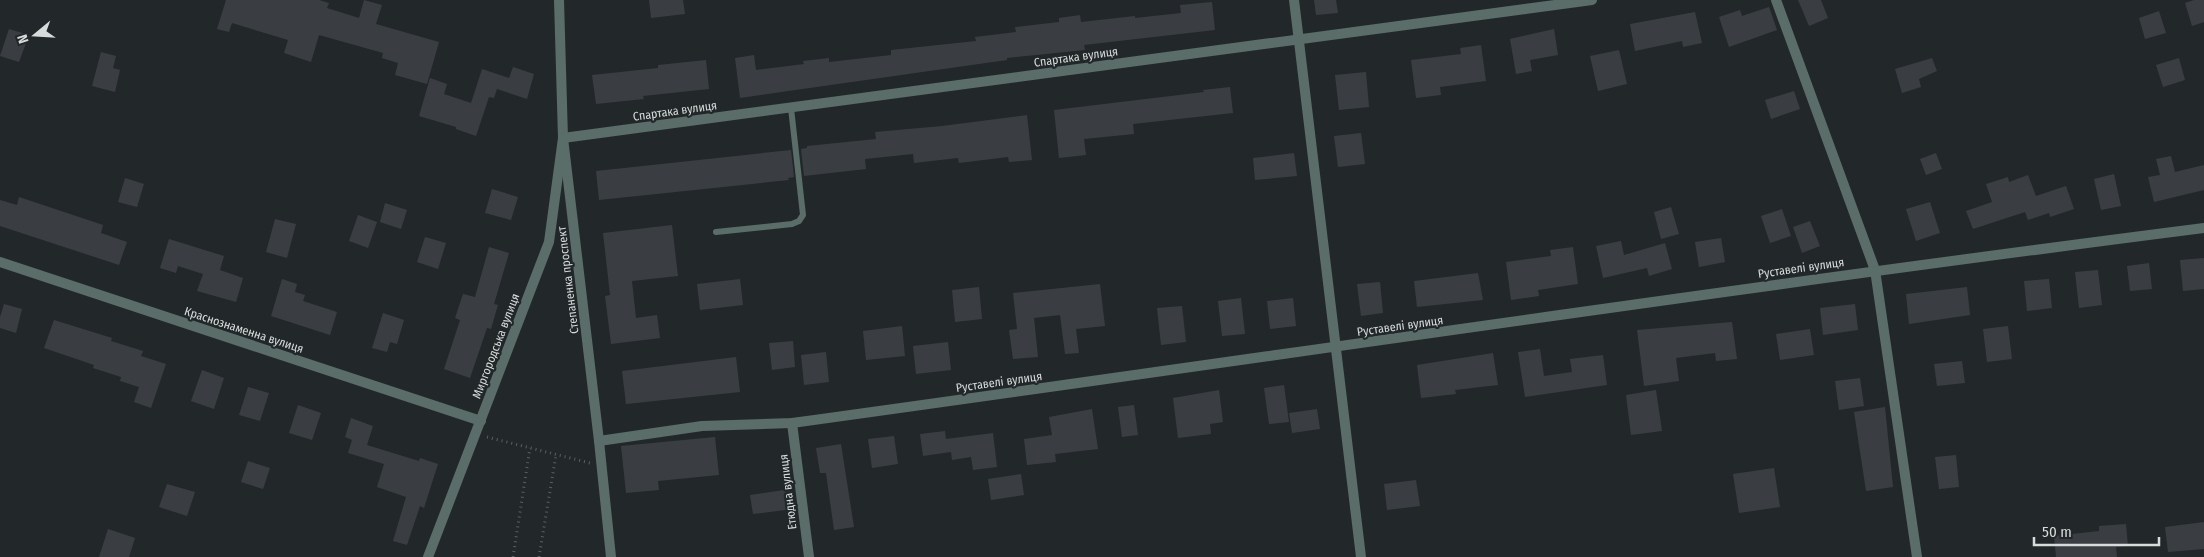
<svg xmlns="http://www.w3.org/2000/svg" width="2204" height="557" font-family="'Fira Sans Condensed',sans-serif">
<rect width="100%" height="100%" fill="#222829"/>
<g fill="#3a3e42">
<path d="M 226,0 L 319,0 L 329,3 L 327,8 L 359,18 L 364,0 L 382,5 L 376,24 L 439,42 L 427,84 L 395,75 L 398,63 L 382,58 L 383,53 L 319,35 L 311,62 L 284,53 L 288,40 L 232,23 L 229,32 L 217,29 Z"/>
<path d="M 649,0 L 683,0 L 685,14 L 651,18 Z"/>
<path d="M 1314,0 L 1336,0 L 1338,13 L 1316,15 Z"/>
<path d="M 1798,0 L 1821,0 L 1828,18 L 1809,26 Z"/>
<path d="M 2194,0 L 2204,0 L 2204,22 L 2192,26 L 2185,3 Z"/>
<path d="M 1212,2 L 1215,30 L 1084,45 L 1085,50 L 1007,58 L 1007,60 L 740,98 L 735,58 L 754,55 L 756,70 L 804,64 L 803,61 L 829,58 L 829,62 L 891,55 L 891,50 L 976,41 L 975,37 L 1016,32 L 1015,27 L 1059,22 L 1059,18 L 1080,15 L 1081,22 L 1135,16 L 1135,18 L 1181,13 L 1180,5 Z"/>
<path d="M 1769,7 L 1777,30 L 1729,47 L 1719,17 L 1740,10 L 1742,16 Z"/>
<path d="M 2159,11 L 2166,33 L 2145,39 L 2139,18 Z"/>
<path d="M 1695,12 L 1702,43 L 1683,47 L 1682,41 L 1635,51 L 1630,24 Z"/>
<path d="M 9,29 L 29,35 L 19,62 L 0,56 Z"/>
<path d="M 1554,29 L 1558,55 L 1530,60 L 1532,71 L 1516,74 L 1510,39 Z"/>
<path d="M 1481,45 L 1486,81 L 1440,87 L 1441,95 L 1416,98 L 1411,60 L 1461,54 L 1460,48 Z"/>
<path d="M 1619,50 L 1627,84 L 1598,91 L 1590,56 Z"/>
<path d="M 101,52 L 116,56 L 113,68 L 120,70 L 115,92 L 92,86 Z"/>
<path d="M 1932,58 L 1937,71 L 1919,79 L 1921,87 L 1902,93 L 1895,69 Z"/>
<path d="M 2179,58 L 2185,80 L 2163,87 L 2156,65 Z"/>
<path d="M 706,60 L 709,89 L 643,96 L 644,99 L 596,104 L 592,75 L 658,68 L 658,65 Z"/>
<path d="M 513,67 L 534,74 L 527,99 L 497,89 L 494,98 L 489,97 L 476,136 L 456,129 L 456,127 L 419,116 L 430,78 L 447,84 L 444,94 L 471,103 L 482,69 L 509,78 Z"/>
<path d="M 1366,72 L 1369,107 L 1339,110 L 1335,75 Z"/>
<path d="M 1230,87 L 1233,113 L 1133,124 L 1134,134 L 1084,139 L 1086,155 L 1059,158 L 1054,110 L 1204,92 L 1203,90 Z"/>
<path d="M 1794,91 L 1800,109 L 1771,119 L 1765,100 Z"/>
<path d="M 1027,115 L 1032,160 L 1009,162 L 1008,157 L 959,163 L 958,158 L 914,163 L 913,154 L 865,159 L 866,169 L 804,176 L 801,149 L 807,148 L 807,146 L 876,139 L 875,132 L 942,126 Z"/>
<path d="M 1361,133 L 1365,164 L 1338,167 L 1334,136 Z"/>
<path d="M 791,150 L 794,177 L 788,178 L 789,180 L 599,200 L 596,171 Z"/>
<path d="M 1294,153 L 1297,176 L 1255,180 L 1253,158 Z"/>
<path d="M 1936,153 L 1942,169 L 1926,175 L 1920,159 Z"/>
<path d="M 2171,156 L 2175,172 L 2204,165 L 2204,190 L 2154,202 L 2148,177 L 2160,175 L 2156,159 Z"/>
<path d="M 2114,174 L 2121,206 L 2101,210 L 2094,179 Z"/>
<path d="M 2028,175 L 2036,196 L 2066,186 L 2074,209 L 2050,217 L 2049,213 L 2028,220 L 2025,212 L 1973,229 L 1966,211 L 1992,202 L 1986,184 L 2008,177 L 2009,182 Z"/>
<path d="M 125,178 L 144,184 L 137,207 L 118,202 Z"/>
<path d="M 492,189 L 518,197 L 511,220 L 485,213 Z"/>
<path d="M 19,197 L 103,225 L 101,233 L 127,242 L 119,265 L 0,226 L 0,200 L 17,205 Z"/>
<path d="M 1930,202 L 1940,233 L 1916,241 L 1906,209 Z"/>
<path d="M 385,203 L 407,210 L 401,229 L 380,222 Z"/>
<path d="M 1671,207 L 1679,234 L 1661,239 L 1654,212 Z"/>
<path d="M 1782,209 L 1791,236 L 1770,243 L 1761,216 Z"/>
<path d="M 358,215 L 377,222 L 368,248 L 349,241 Z"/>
<path d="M 275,219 L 296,224 L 287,258 L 266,252 Z"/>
<path d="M 1810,221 L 1820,246 L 1802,253 L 1793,227 Z"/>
<path d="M 672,225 L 678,276 L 632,281 L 636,318 L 657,315 L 660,338 L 611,344 L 605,296 L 610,295 L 603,233 Z"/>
<path d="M 425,237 L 446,243 L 438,269 L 417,262 Z"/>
<path d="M 1721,238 L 1725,262 L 1699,267 L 1695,242 Z"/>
<path d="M 169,239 L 224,256 L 220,270 L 243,278 L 236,302 L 197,291 L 203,274 L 178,266 L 176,273 L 160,268 Z"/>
<path d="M 1621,241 L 1624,255 L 1665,243 L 1672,269 L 1649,276 L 1647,268 L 1603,278 L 1596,246 Z"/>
<path d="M 489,247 L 509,253 L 494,304 L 498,305 L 491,329 L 487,328 L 470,378 L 444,369 L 460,320 L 455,318 L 463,294 L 475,297 Z"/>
<path d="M 1573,247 L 1578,284 L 1538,290 L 1539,296 L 1511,300 L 1506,262 L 1551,256 L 1550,250 Z"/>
<path d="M 2204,258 L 2204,289 L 2183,291 L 2180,260 Z"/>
<path d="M 2149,263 L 2152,289 L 2130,291 L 2127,266 Z"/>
<path d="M 2098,270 L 2102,305 L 2079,308 L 2075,272 Z"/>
<path d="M 1478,273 L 1483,300 L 1417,307 L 1414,281 Z"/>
<path d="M 282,279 L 297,284 L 295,292 L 305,295 L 303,301 L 337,312 L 330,335 L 271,316 Z"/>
<path d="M 740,279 L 743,305 L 700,310 L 697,284 Z"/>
<path d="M 2049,279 L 2052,308 L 2027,311 L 2024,281 Z"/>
<path d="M 1380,282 L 1383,313 L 1361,316 L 1357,284 Z"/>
<path d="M 1100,284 L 1105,326 L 1076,329 L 1079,353 L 1065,354 L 1060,315 L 1034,318 L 1038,357 L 1013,359 L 1009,330 L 1017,329 L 1013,293 Z"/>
<path d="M 979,287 L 982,319 L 955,322 L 952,290 Z"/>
<path d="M 1967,287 L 1970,315 L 1909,324 L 1906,294 Z"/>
<path d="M 1241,298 L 1245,334 L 1222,336 L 1218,301 Z"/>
<path d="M 1293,298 L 1296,326 L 1270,329 L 1267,301 Z"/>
<path d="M 4,304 L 22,309 L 16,333 L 0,328 L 0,317 Z"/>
<path d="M 1855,304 L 1858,330 L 1823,335 L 1820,308 Z"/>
<path d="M 1182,306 L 1186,342 L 1161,345 L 1157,308 Z"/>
<path d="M 383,313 L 404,320 L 397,344 L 390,342 L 387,352 L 372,348 Z"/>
<path d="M 54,320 L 112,338 L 111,341 L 143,351 L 141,356 L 166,364 L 151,408 L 134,402 L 139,387 L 120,381 L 121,377 L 93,368 L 94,365 L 44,348 Z"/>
<path d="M 1732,322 L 1737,359 L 1716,361 L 1715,353 L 1676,358 L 1679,381 L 1644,386 L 1637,330 Z"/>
<path d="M 902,326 L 905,356 L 866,360 L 863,331 Z"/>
<path d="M 2008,326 L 2012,359 L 1987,362 L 1983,329 Z"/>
<path d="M 1810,329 L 1814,355 L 1780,360 L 1776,334 Z"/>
<path d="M 793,341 L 795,367 L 772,370 L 769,343 Z"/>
<path d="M 948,342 L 951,370 L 916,374 L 913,346 Z"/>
<path d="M 1540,349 L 1544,376 L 1572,372 L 1570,359 L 1603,355 L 1607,385 L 1525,397 L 1518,352 Z"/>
<path d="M 826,352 L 829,382 L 804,385 L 801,355 Z"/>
<path d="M 1493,353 L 1498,385 L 1455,390 L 1456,394 L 1421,398 L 1417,365 Z"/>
<path d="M 736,357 L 740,392 L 626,404 L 622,371 Z"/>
<path d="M 1962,361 L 1965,383 L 1937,386 L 1934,364 Z"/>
<path d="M 202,370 L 224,378 L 214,409 L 191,401 Z"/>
<path d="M 1860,378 L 1864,406 L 1839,410 L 1835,381 Z"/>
<path d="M 1284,385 L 1289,422 L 1269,424 L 1264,388 Z"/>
<path d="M 248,387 L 269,393 L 260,421 L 239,415 Z"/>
<path d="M 1219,390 L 1223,422 L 1210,424 L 1211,434 L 1178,438 L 1173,398 Z"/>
<path d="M 1656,390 L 1662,431 L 1631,435 L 1626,395 Z"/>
<path d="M 298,405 L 321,413 L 312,440 L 289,433 Z"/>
<path d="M 1134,405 L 1138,435 L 1122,437 L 1118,407 Z"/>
<path d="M 1885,407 L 1893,487 L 1866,491 L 1854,412 Z"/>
<path d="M 1092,409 L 1098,449 L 1055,454 L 1056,462 L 1027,465 L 1024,439 L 1052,435 L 1049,417 Z"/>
<path d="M 1317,409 L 1320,429 L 1292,433 L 1289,413 Z"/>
<path d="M 351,418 L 373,426 L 367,445 L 419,461 L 420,458 L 438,464 L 424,508 L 420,506 L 407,545 L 393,541 L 406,497 L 377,487 L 384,464 L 348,453 L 352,440 L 345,437 Z"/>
<path d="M 945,431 L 946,439 L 993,433 L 997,467 L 973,470 L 971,457 L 952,460 L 951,452 L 923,456 L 920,434 Z"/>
<path d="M 894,436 L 898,464 L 872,468 L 868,439 Z"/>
<path d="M 715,437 L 719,475 L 658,481 L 659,490 L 626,493 L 621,446 Z"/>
<path d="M 841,444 L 854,527 L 834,530 L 826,473 L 820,473 L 816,448 Z"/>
<path d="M 1956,455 L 1959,487 L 1939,489 L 1935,457 Z"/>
<path d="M 248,461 L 270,468 L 263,489 L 241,482 Z"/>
<path d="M 1774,468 L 1780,507 L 1739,513 L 1733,474 Z"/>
<path d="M 1021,474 L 1024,495 L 991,500 L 988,479 Z"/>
<path d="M 1416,480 L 1420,506 L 1387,510 L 1384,484 Z"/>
<path d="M 167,484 L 195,492 L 187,516 L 159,507 Z"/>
<path d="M 791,489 L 793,509 L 753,514 L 750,495 Z"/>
<path d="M 2204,522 L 2204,549 L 2168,552 L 2165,527 Z"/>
<path d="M 2126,524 L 2128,546 L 2116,547 L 2117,557 L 2056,557 L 2054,536 L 2099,531 L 2099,526 Z"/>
<path d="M 108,529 L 135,538 L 129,557 L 99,557 Z"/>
</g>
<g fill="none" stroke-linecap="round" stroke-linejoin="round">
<g stroke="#5a6060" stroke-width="3" stroke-dasharray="1 4" stroke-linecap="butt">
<path d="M 487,437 L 590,463"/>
<path d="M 513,557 L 530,448"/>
<path d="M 539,557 L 556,455"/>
</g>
<path stroke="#5a6d69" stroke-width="6" d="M 716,232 L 792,224 L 799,221 L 803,215 L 791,108"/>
<g stroke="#5a6d69" stroke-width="10">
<path d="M 559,0 L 563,138 L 599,441 L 611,557"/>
<path d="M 1294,0 L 1361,557"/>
<path d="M 1776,0 L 1875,270 L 1917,557"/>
<path d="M 0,262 L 481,421"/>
<path d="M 792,423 L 809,557"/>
<path d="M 599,441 L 702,426 L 792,423 C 1263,358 1733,288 2204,228"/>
<path d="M 428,557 L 549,242 L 563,138 L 1592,0"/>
</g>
</g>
<g text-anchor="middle" stroke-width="4.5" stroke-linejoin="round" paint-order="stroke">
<g font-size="12" fill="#d7dbdb" stroke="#222829">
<text transform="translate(1076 57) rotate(-8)" y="4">Спартака вулиця</text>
<text transform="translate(675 111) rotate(-8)" y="4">Спартака вулиця</text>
<text transform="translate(1801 268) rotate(-8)" y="4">Руставелі вулиця</text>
<text transform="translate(568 280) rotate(-97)" y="4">Степаненка проспект</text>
<text transform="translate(1400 326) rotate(-8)" y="4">Руставелі вулиця</text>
<text transform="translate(244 330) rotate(18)" y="4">Краснознаменна вулиця</text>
<text transform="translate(496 346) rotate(-69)" y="4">Миргородська вулиця</text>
<text transform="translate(999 382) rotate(-8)" y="4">Руставелі вулиця</text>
<text transform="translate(788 492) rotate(-97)" y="4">Етюдна вулиця</text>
</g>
</g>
<g transform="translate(35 35) rotate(252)" stroke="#222829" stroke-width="4" paint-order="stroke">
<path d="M0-4L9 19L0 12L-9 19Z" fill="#d7dbdb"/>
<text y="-8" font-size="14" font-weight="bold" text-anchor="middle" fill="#d7dbdb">N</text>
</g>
<path d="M2034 537v8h125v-8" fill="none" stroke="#d7dbdb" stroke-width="2.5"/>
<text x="2042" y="537" font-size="15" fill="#d7dbdb" stroke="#222829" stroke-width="4" paint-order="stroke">50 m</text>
</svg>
